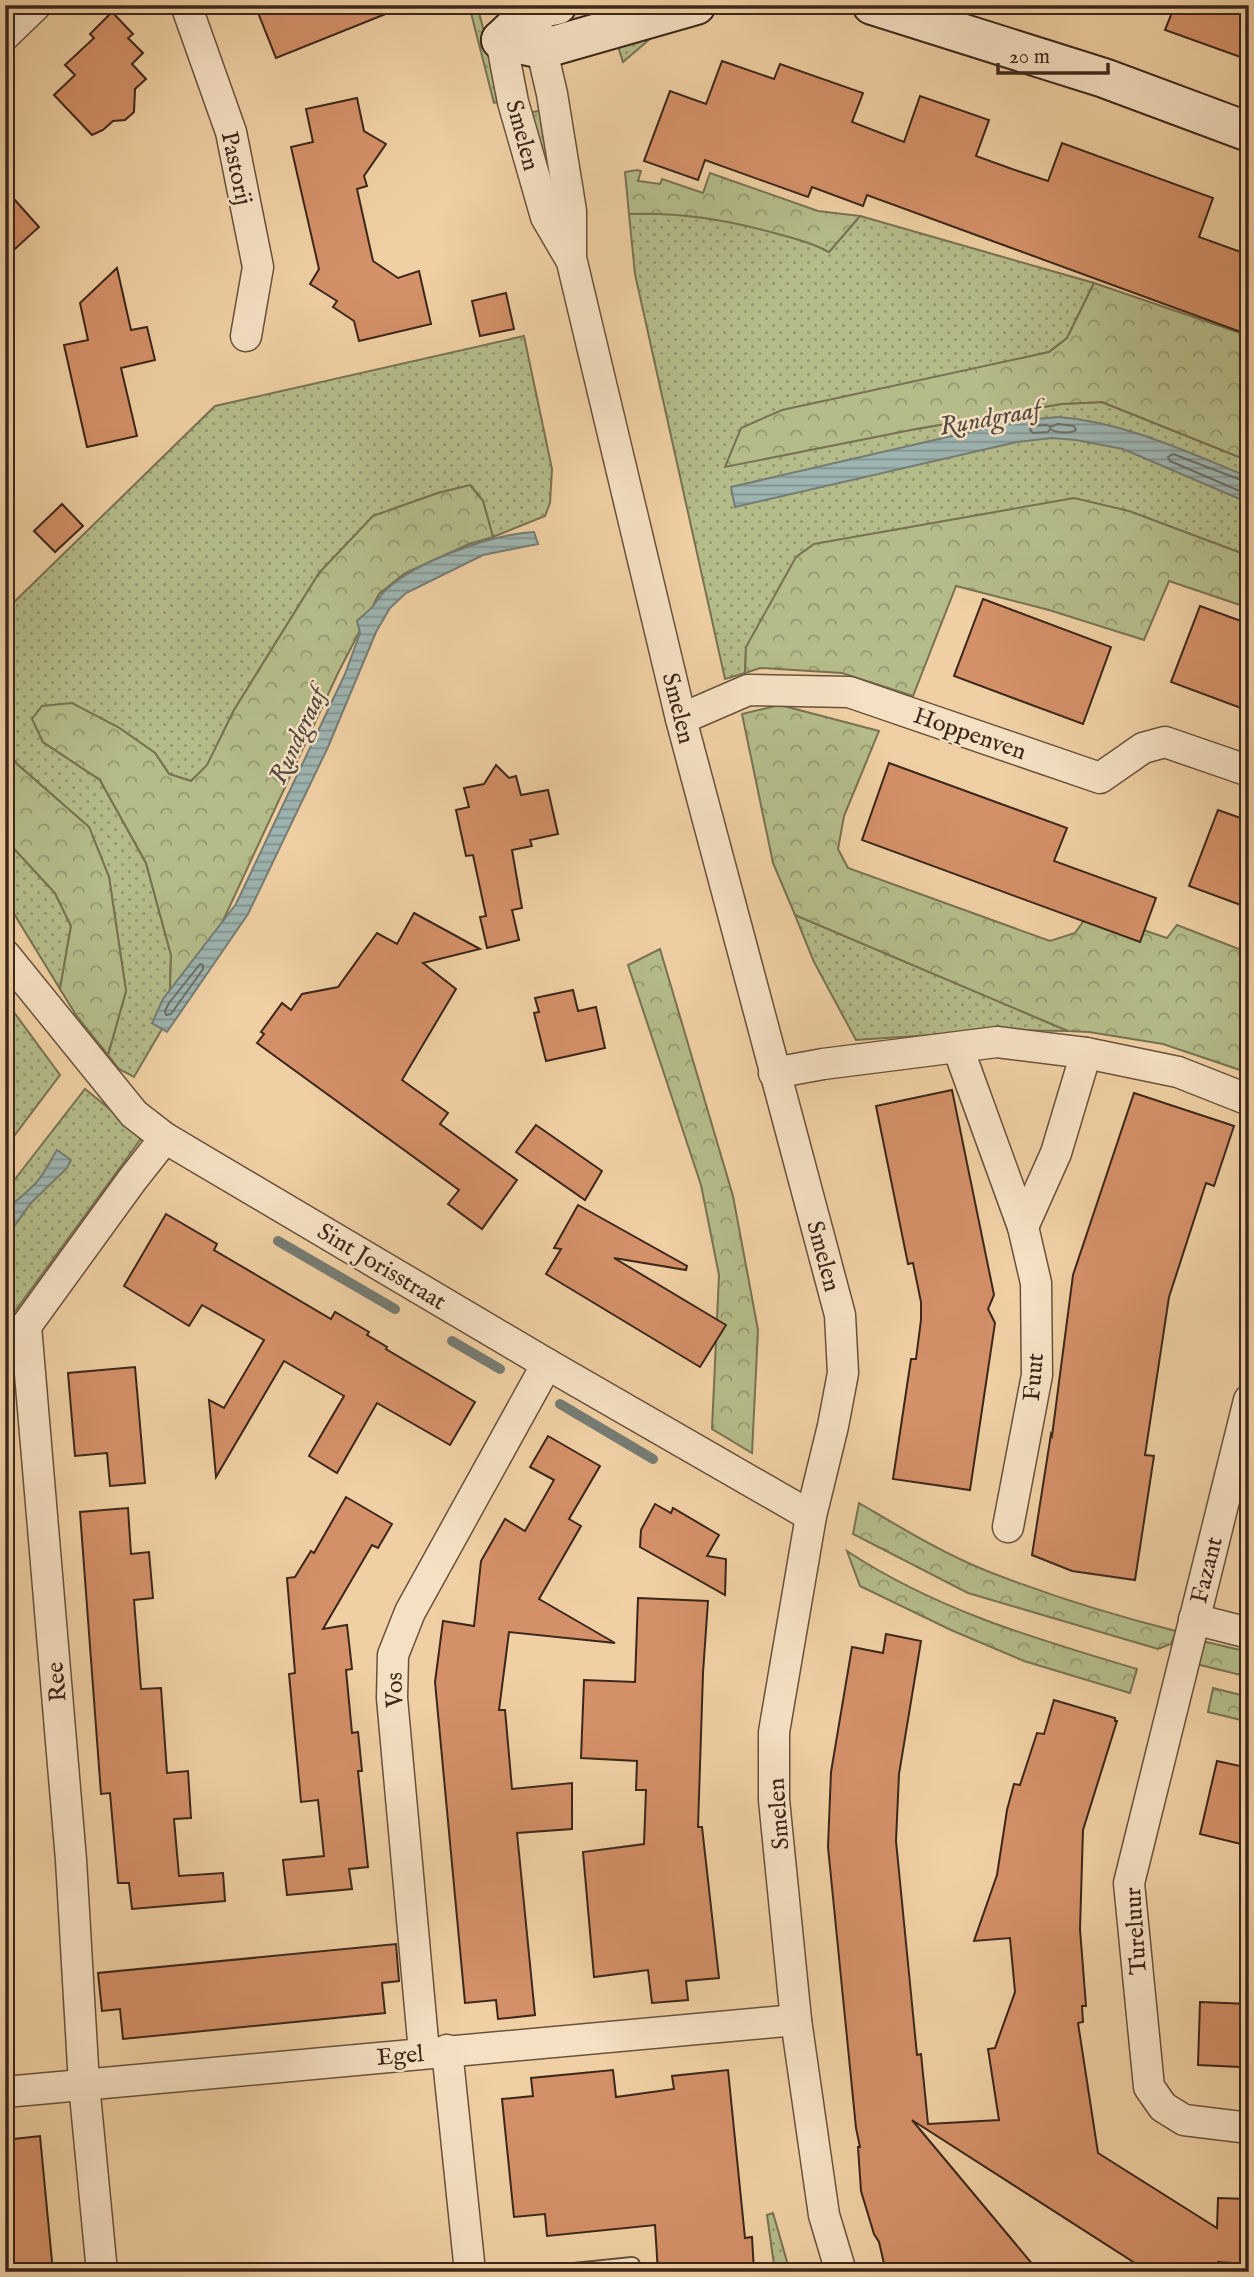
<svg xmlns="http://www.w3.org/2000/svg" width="1254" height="2277" font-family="'IM FELL English',serif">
<defs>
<pattern id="grass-dots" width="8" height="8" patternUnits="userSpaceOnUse" patternTransform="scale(1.75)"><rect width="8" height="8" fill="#b4bc89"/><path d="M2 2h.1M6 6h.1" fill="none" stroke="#94996f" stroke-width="1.8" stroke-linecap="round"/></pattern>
<pattern id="forest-crowns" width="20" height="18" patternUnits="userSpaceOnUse" patternTransform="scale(1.75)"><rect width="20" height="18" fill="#b4bc89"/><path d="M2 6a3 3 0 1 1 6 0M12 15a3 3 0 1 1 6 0" fill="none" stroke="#94996f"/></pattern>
<pattern id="water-rules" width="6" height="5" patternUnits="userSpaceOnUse" patternTransform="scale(1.75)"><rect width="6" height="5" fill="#9db4b0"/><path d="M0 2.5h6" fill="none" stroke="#81928e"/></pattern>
</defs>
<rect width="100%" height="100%" fill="#efcfa3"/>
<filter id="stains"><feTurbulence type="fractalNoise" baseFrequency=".00286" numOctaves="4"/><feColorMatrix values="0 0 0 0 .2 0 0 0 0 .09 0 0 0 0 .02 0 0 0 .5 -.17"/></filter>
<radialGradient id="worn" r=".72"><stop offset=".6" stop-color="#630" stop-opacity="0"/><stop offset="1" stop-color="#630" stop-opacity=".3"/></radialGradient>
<g fill="url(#grass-dots)" stroke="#787252" stroke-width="2">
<path d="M 469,5 L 477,5 L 502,100 L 494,103 Z"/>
<path d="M 665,26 L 623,62 L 615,37 Z"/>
<path d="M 544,110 L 561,216 L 527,113 Z"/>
<path d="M 666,213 C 719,220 781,226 829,252 L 860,216 L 1094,283 L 1067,338 L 1049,352 L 956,373 L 916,429 L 1061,404 L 1102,402 L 1249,461 L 1249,556 L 1129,511 L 746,647 L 745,673 L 725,679 L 635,274 L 629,214 Z"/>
<path d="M 524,336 L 552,469 L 550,503 L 545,516 L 493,537 L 483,501 L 470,485 L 438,493 L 373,516 L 319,573 L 234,710 L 207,766 L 191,781 L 169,774 L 155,753 L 118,727 L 43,742 L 100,780 L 146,863 L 171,955 L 169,1017 L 134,1077 L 119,1069 L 108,1055 L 126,991 L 109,877 L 89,827 L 17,764 L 5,748 L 5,611 L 215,406 Z"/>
<path d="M 5,839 L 55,893 L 71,926 L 60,989 L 5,899 Z"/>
<path d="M 795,915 L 1068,1031 L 1006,1030 L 856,1040 L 814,962 Z"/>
<path d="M 5,1000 L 60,1075 L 5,1148 Z"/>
<path d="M 85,1089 L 143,1136 L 5,1325 L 5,1192 Z"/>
<path d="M 773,2213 L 790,2272 L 775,2272 L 767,2215 Z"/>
</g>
<g fill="url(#forest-crowns)" stroke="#787252" stroke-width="2">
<path d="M 637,170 L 641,171 L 638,181 L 660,184 L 662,179 L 703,193 L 710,173 L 818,211 L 860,216 L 829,252 C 813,243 796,239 778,234 C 729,220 681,212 629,214 L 625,172 Z"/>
<path d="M 1094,283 L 1249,336 L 1249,461 L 1102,402 L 1061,404 L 916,429 L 725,467 L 741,428 L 782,410 L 1049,352 L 1067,338 Z"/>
<path d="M 470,485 L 483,501 L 493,537 L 469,544 L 405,573 L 379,594 L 338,673 L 215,938 L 169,1017 L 171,955 L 146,863 L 100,780 L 43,742 L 32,719 L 42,706 L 72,703 L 118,727 L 155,753 L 169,774 L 191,781 L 207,765 L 234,710 L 319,573 L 373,516 L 438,493 Z"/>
<path d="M 1074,498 L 1129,511 L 1249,556 L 1249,608 L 1169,581 L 1144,640 L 1049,610 L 956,586 L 913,696 L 842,673 L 760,668 L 745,673 L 746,647 L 796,557 L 814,544 Z"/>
<path d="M 780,705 L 879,731 L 844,816 L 838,849 L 848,868 L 1050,941 L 1075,933 L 1090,912 L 1167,938 L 1177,925 L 1249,953 L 1249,1073 L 1163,1044 L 1089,1032 L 1068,1031 L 795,915 L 773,863 L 742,714 Z"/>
<path d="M 5,748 L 17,764 L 89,827 L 109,877 L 126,991 L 108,1055 L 76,1015 L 60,989 L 71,926 L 55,893 L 5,839 Z"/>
<path d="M 660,949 L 733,1196 L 758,1330 L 752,1453 L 712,1429 L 719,1275 L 701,1185 L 628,965 Z"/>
<path d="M 859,1503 C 900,1527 942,1553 987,1571 C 1048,1595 1112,1615 1176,1631 L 1171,1644 L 1158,1649 L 968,1593 L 853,1534 Z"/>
<path d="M 847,1551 C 936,1610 1036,1639 1137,1669 L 1130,1693 L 1024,1661 L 951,1630 L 860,1586 Z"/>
<path d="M 1202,1641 L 1249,1652 L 1249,1677 L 1196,1664 Z"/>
<path d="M 1213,1688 L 1249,1697 L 1249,1722 L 1208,1712 Z"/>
</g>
<g fill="url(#water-rules)" stroke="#767c74" stroke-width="2">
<path d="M 1058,417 C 1125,422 1187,452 1249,477 L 1249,503 L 1123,449 L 1076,440 L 1052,438 L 1017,442 L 735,507 L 731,487 L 1017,421 Z"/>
<path d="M 534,532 L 538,544 L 483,555 L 406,593 L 390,608 L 376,632 L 328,747 L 248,914 L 167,1032 L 152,1023 L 163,999 L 236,904 L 345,674 L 360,633 L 357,621 C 362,616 369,611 373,606 C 378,600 381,594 387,589 C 417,561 493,534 534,532 Z"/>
<path d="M 57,1150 L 71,1160 L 67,1168 L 31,1203 L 5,1239 C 5,1200 12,1208 36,1183 C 44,1174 50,1161 57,1150 Z"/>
</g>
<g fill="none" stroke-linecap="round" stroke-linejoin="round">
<g stroke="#6c6e65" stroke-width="2">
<path d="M 1058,424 L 1074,426 L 1076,430 C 1071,434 1056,433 1050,429 L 1048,432 L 1033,433 L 1030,430 L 1032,426 L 1047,425 L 1050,427 Z"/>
<path d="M 1249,483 L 1173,454 L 1168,457 L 1170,461 L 1249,495"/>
<path d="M 200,964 L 203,965 L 203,969 L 171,1014 L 166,1015 L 165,1011 L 169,1003 Z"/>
</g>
<g stroke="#767c74" stroke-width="10">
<path d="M 278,1241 L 395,1309"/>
<path d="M 452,1341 L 500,1369"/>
<path d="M 560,1404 L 653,1459"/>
</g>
</g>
<g fill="#d49068" stroke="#3c271a" stroke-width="2">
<path d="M 255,5 L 403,5 L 403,7 L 276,58 Z"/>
<path d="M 1175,5 L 1249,5 L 1249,60 L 1165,30 Z"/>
<path d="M 112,12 L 133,34 L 128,38 L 143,53 L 132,64 L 146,79 L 135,89 L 134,112 L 125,120 L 113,121 L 103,130 L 92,135 L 54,95 L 75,75 L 65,65 L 94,38 L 90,34 Z"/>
<path d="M 722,61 L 774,79 L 780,64 L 863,93 L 852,122 L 904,142 L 920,96 L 989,120 L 976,156 L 1012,169 L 1048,181 L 1062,143 L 1213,198 L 1199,237 L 1249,255 L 1249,335 L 867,195 L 863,206 L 812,187 L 808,197 L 705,160 L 698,180 L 644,161 L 670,91 L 706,104 Z"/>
<path d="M 357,98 L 364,131 L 386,144 L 364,176 L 367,186 L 357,189 L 373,261 L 398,278 L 419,271 L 431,324 L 359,341 L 354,321 L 333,307 L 337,301 L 310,284 L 319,269 L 291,147 L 313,142 L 306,109 Z"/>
<path d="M 5,189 L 39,227 L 5,258 Z"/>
<path d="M 117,268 L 131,330 L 147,327 L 155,360 L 121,368 L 137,436 L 87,447 L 64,345 L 88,340 L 80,303 Z"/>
<path d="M 506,293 L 514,329 L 480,336 L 472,301 Z"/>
<path d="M 62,504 L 83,526 L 55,552 L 34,531 Z"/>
<path d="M 983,599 L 1111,647 L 1083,724 L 954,676 Z"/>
<path d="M 1200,606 L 1249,624 L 1249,711 L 1171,682 Z"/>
<path d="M 889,763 L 1067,828 L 1054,861 L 1156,898 L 1140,942 L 862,840 Z"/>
<path d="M 496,765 L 509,778 L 516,776 L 521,795 L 548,790 L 558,834 L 530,840 L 532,846 L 512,850 L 522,908 L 512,910 L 519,940 L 487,948 L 480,917 L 486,916 L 473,855 L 466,856 L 456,810 L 469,807 L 464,788 L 484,784 Z"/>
<path d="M 1218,810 L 1249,821 L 1249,908 L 1189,886 Z"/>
<path d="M 414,913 L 480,949 L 423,963 L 456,989 L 402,1080 L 448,1113 L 440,1124 L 517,1180 L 482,1229 L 448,1204 L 459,1190 L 257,1043 L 264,1034 L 261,1032 L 282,1003 L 291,1010 L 302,994 L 338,987 L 377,933 L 397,944 Z"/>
<path d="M 573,990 L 578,1011 L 596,1007 L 605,1048 L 546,1061 L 534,1013 L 539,1012 L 535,998 Z"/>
<path d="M 952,1090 L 994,1295 L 988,1309 L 995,1323 L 970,1490 L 893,1479 L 911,1359 L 916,1359 L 921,1320 L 921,1302 L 913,1263 L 908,1264 L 876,1106 Z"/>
<path d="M 1134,1093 L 1234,1126 L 1214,1186 L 1206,1183 L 1169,1297 L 1145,1455 L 1154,1456 L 1135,1580 L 1072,1571 L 1032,1555 L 1051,1434 L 1052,1436 L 1073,1275 Z"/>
<path d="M 536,1125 L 602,1171 L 585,1200 L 516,1152 Z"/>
<path d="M 578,1205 L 687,1266 L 686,1270 L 614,1258 L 726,1325 L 700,1367 L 546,1274 L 561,1249 L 554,1248 Z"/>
<path d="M 166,1214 L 217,1244 L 214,1250 L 331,1319 L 335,1312 L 369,1332 L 367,1335 L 387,1347 L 386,1349 L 475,1402 L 450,1445 L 377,1403 L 337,1473 L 309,1456 L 344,1396 L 284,1361 L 216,1477 L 209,1400 L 224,1408 L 264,1340 L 202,1305 L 189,1326 L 124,1286 Z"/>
<path d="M 135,1367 L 145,1483 L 110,1486 L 107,1453 L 75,1456 L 68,1373 Z"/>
<path d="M 548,1436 L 600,1466 L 569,1519 L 581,1526 L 539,1599 L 615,1643 L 509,1632 L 499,1710 L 505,1710 L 512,1789 L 572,1783 L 572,1829 L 517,1833 L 535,2015 L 498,2019 L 496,2000 L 465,2003 L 435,1682 L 443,1621 L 474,1626 L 481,1561 L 505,1519 L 525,1531 L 554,1480 L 530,1467 Z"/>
<path d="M 346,1497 L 392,1524 L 378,1548 L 372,1545 L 323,1629 L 347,1625 L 352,1669 L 346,1670 L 352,1733 L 358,1732 L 362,1771 L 358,1771 L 368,1867 L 349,1869 L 352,1889 L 287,1895 L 283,1860 L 324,1856 L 318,1800 L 301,1802 L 289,1674 L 295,1673 L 287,1578 L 295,1577 L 311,1551 L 314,1553 Z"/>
<path d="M 655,1504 L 671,1513 L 673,1508 L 719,1535 L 707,1556 L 726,1559 L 725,1595 L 640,1547 L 641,1530 Z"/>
<path d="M 128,1508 L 131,1554 L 149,1552 L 153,1598 L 134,1600 L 141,1689 L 161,1688 L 167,1773 L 188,1771 L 191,1818 L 174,1819 L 179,1876 L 223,1873 L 225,1901 L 132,1909 L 129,1883 L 118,1883 L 110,1793 L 101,1794 L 80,1512 Z"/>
<path d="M 638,1598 L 708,1601 L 703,1673 L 698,1827 L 702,1827 L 719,1978 L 686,1981 L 688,2000 L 652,2003 L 648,1970 L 594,1977 L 583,1852 L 644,1844 L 646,1790 L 636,1790 L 637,1761 L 581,1758 L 584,1680 L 635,1682 Z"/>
<path d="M 886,1634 L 921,1641 L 899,1774 L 896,1841 L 917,2055 L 921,2054 L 928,2124 L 999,2120 L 988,2049 L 995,2048 L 1015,1992 L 1010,1938 L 974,1941 L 997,1875 L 1007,1810 L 1014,1784 L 1020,1785 L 1037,1733 L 1044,1734 L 1054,1700 L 1115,1718 L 1115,1721 L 1117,1721 L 1083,1830 L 1080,1929 L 1086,2006 L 1082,2006 L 1083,2022 L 1078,2023 L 1098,2153 L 1217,2228 L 1218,2198 L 1249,2199 L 1249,2264 L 1218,2262 L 1218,2272 L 1149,2272 L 912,2120 L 1039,2272 L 886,2272 L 879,2242 L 874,2234 L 861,2191 L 858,2147 L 860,2147 L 856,2128 L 828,1847 L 831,1772 L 852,1647 L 883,1653 Z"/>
<path d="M 1217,1761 L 1249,1768 L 1241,1803 L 1249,1805 L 1249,1846 L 1200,1834 Z"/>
<path d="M 396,1944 L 399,1981 L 382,1983 L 385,2013 L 123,2039 L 120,2009 L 102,2011 L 98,1973 Z"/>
<path d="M 1200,2002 L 1249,2004 L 1249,2055 L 1240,2067 L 1198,2065 Z"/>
<path d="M 613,2070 L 616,2097 L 674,2089 L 672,2076 L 728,2070 L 745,2238 L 752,2237 L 754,2272 L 658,2272 L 655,2225 L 547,2236 L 545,2214 L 514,2217 L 502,2099 L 533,2096 L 531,2078 Z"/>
<path d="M 40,2136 L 53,2272 L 5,2272 L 5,2140 Z"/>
</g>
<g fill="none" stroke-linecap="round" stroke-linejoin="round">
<g stroke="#69513c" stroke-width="18">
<path id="lane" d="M 564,2272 L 632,2265 L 634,2272"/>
</g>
<g stroke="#69513c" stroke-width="33">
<g id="street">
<path d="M 186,5 L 231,132 L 258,267 L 246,336"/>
<path d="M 537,29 L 552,94 L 571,211 L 571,258 L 681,719 L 840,1315 L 843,1373 L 833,1426 L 811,1516 L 774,1732 L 774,1800 L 796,2020 L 824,2215 L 841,2272"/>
<path d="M 5,35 L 36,5"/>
<path d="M 501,40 L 513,102 L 546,217 L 570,258"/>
<path d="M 681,719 L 748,690 L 849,692 L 1100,778 L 1143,748 L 1165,742 L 1249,771"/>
<path d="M 5,955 L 134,1114 L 165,1138 L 547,1364 L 811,1516"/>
<path d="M 958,1048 L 1023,1227 L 1036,1283 L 1037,1375 L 1008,1527"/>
<path d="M 774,1073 L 823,1064 L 997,1042 L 1086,1053 L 1178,1072 L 1249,1100"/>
<path d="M 1023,1227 L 1056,1153 L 1086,1053"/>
<path d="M 1249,1400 L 1129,1883 L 1149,2087 L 1163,2107 L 1184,2120 L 1249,2128"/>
<path d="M 1194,1619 L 1249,1633"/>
<path d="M 447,2050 L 470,2272"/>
<path d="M 424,2052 L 392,1698 L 393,1655 L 410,1612 L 547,1364"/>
<path d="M 5,2092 L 796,2020"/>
<path d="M 102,2272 L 84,2084 L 71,1860 L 26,1326 L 132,1180 L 165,1138"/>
</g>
</g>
<g stroke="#3c271a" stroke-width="42">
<g id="secondary">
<path d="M 872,5 L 1104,78 L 1249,132"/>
<path d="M 501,40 L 542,49 L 696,5"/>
<path d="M 501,40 L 533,10 L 557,5"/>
</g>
</g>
<use href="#lane" stroke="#f5e0c3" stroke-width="14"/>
<use href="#street" stroke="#f5e0c3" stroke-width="30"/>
<use href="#secondary" stroke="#f5e0c3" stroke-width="38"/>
</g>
<g text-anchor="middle" stroke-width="5" stroke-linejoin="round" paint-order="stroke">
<g font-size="24" fill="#3c271a" stroke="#f5e0c3">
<text transform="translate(523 135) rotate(75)" y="8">Smelen</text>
<text transform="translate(237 168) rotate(78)" y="8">Pastorij</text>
<text transform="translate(679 708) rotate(76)" y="8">Smelen</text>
<text transform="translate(970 733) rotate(19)" y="8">Hoppenven</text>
<text transform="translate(824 1256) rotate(75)" y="8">Smelen</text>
<text transform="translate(382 1266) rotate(31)" y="8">Sint Jorisstraat</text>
<text transform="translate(1033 1377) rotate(-85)" y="8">Fuut</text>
<text transform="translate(1206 1570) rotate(-76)" y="8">Fazant</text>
<text transform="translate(56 1682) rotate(-95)" y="8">Ree</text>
<text transform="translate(394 1690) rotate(-91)" y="8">Vos</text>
<text transform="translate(778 1814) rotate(-94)" y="8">Smelen</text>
<text transform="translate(1135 1931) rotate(-94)" y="8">Tureluur</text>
<text transform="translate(400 2055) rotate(-5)" y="8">Egel</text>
</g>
<g font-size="26" font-style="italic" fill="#544a40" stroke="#f5e0c3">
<text transform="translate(990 417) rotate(-10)" y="9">Rundgraaf</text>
<text transform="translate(297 735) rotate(-65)" y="9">Rundgraaf</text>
</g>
</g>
<rect width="1254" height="2277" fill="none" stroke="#efcfa3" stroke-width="28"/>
<rect x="7" y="7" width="1240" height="2263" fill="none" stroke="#3c271a" stroke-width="3.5"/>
<rect x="14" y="14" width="1226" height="2249" fill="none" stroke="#3c271a" stroke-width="2"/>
<path d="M998 63v10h110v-10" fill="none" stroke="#3c271a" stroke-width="3.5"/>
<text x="1009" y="63" font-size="21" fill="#3c271a" stroke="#f5e0c3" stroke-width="5" paint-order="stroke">20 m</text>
<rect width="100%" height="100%" filter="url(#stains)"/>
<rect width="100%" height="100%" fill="url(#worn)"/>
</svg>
